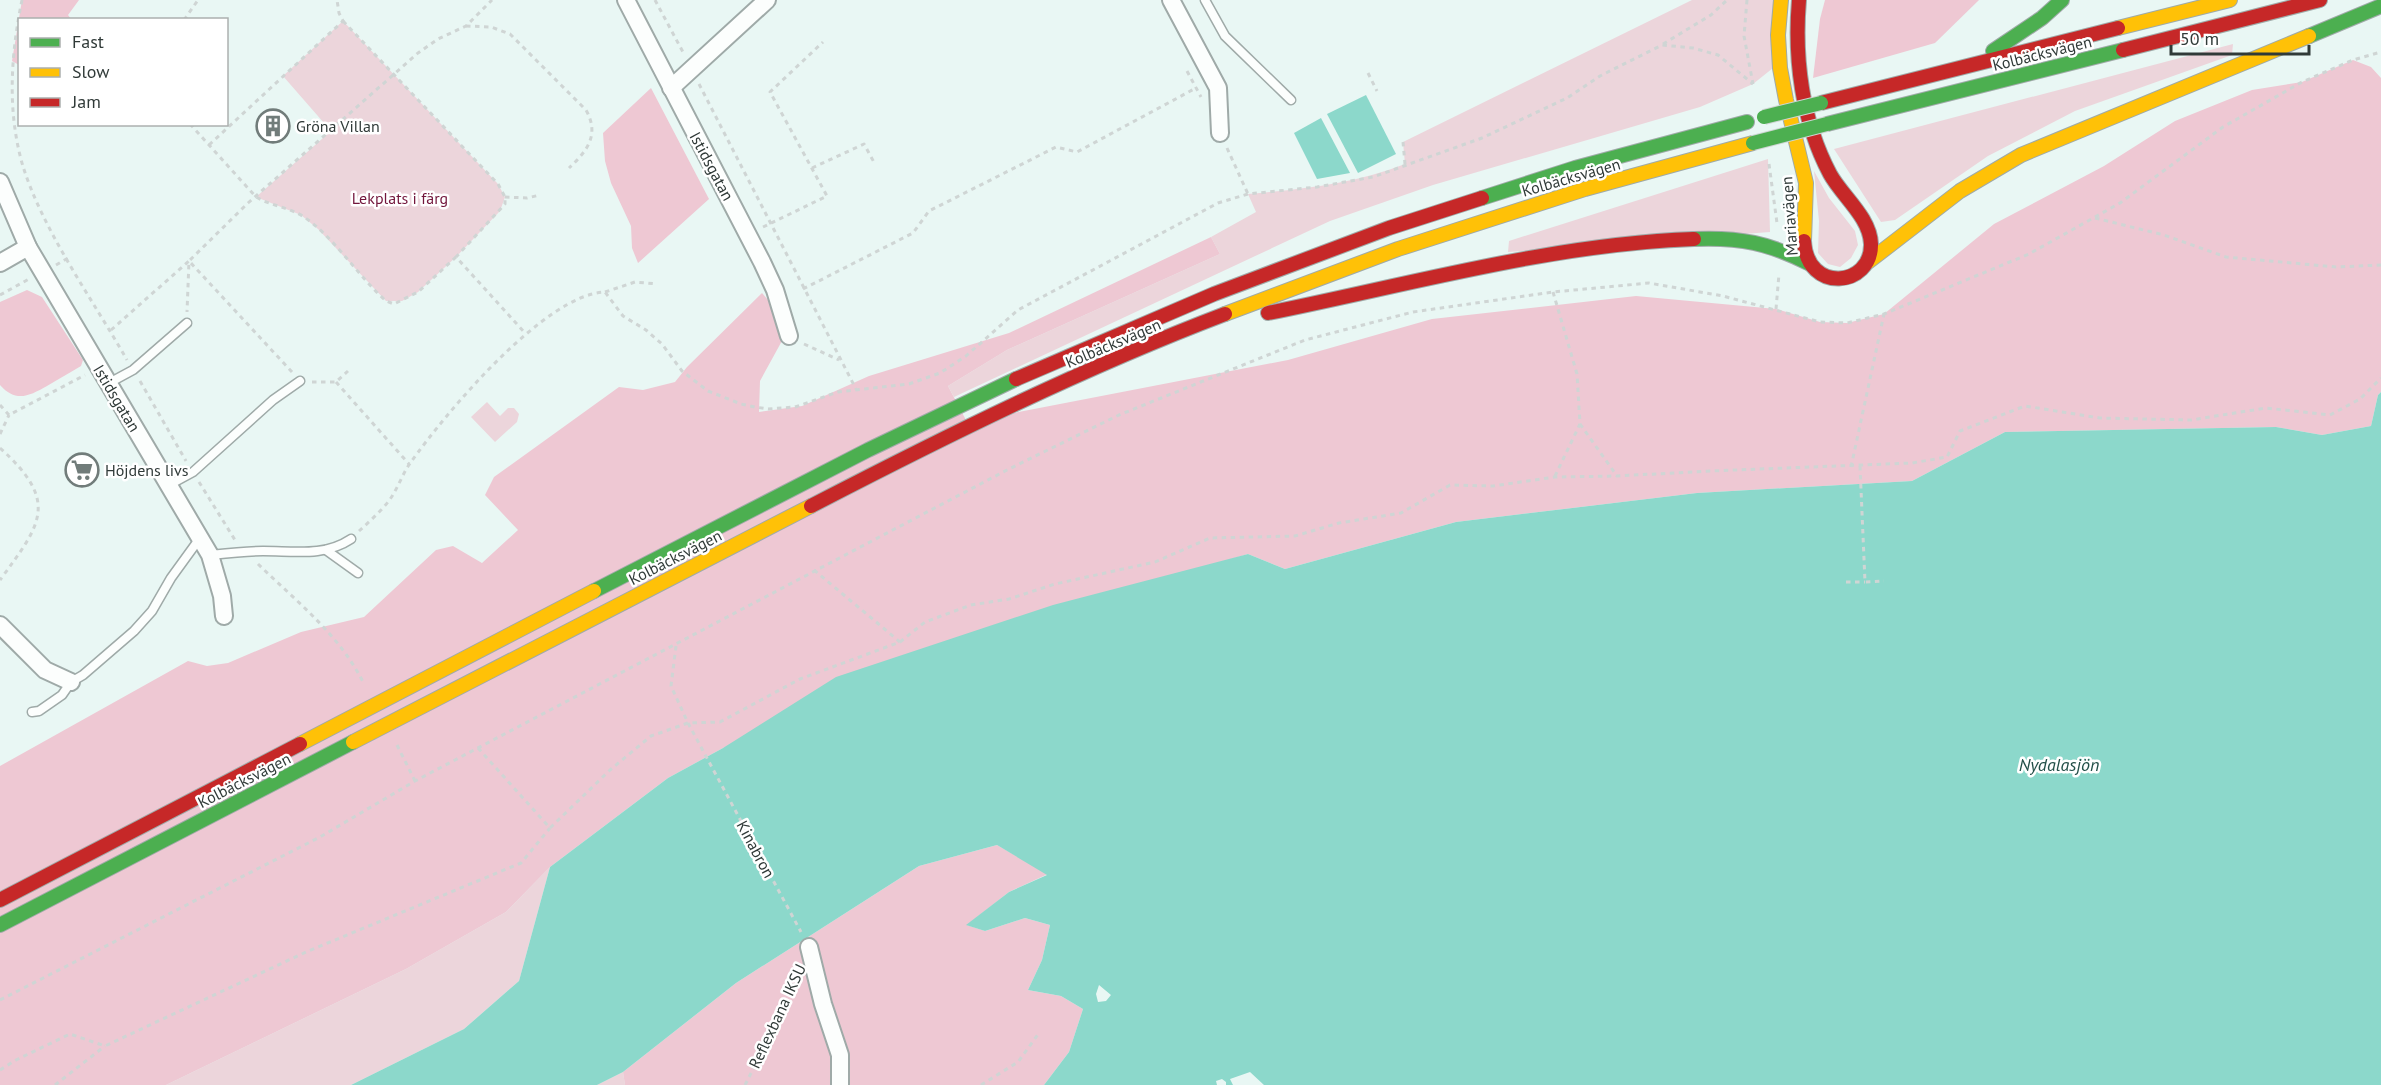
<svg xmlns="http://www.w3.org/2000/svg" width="2381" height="1085" font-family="'PT Sans',sans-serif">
<rect width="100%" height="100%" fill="#e9f7f4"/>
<g fill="#ecd5db">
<path d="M 1692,0 L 1781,0 L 1778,64 L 1753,84 L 1700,107 L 1433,185 L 1330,221 L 954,397 L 948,386 L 1007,350 L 1220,254 L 1211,237 L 1256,212 L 1248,194 C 1303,189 1354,184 1405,164 L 1403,142 Z"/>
<path d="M 343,21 L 498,184 L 505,197 L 500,211 L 456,257 L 418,292 L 402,301 L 386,301 L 318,229 L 301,215 L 256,197 L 331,131 L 283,76 Z"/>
<path d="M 2233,44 L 2232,55 L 2075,111 L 1988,156 L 1895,220 L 1881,222 L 1834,149 Z"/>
<path d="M 1768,159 L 1770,232 L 1508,252 L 1509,241 Z"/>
<path d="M 1814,171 L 1829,198 L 1855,231 L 1858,245 L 1851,258 L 1840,267 L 1828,264 L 1818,253 L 1819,221 Z"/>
<path d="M 487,402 L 500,416 L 508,408 L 514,408 L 519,414 L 517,422 L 495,442 L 471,417 Z"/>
<path d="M 550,867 L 519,981 L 464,1029 L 351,1085 L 166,1085 L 406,969 L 506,912 Z"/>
<path d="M 623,1072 L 625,1085 L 597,1085 Z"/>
</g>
<g fill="#eec8d3">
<path d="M 22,0 L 79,0 L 68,15 L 71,19 L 20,20 L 19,65 L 12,61 Z"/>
<path d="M 1825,0 L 1979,0 L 1935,43 L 1813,78 L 1820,19 Z"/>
<path d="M 2353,60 L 2371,67 L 2381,78 L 2381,392 L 2378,395 L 2371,426 L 2322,435 L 2276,427 L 2005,432 L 1912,481 L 1697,493 L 1456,522 L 1285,569 L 1248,554 L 1208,566 L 723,748 L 668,778 L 550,867 L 506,912 L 406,969 L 166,1085 L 0,1085 L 0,766 L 188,661 L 207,666 L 228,663 L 301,632 L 364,617 L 436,550 L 453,546 L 482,563 L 518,530 L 485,495 L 494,477 L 619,387 L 643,390 L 675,382 L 687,367 L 762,293 L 775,308 L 783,339 L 760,381 L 759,412 L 802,406 L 869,376 L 1009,333 L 1211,237 L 1220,254 L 1007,350 L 948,386 L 967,422 L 1288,360 L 1432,319 L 1636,296 L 1776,309 L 1820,322 L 1847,323 L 1884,314 L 1994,224 L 2104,166 L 2175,121 L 2252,90 L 2302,82 Z"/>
<path d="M 651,88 L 709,199 L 638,263 L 632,248 L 631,226 L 611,183 L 605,161 L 603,133 Z"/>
<path d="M 27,290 L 42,297 L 83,360 L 81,366 C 70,373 58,379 47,386 C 29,396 16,403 0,385 L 0,302 Z"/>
<path d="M 997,845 L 1048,874 L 1009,892 L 967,925 L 985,931 L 1025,918 L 1050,925 L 1042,960 L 1028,990 L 1061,996 L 1083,1009 L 1069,1052 L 1044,1085 L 625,1085 L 623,1072 L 736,983 L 919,866 Z"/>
</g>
<g fill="#8cd8cb" fill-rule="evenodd">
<path d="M 1366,95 L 1396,154 L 1358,173 L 1327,114 Z"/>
<path d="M 1321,118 L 1350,173 L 1317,179 L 1294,133 Z"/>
<path d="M 2381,392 L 2381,1085 L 1264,1085 L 1250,1072 L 1230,1079 L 1233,1085 L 1226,1085 L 1226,1082 L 1222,1079 L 1216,1081 L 1217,1085 L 1044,1085 L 1069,1052 L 1083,1009 L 1061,996 L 1028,990 L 1042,960 L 1050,925 L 1025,918 L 985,931 L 966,925 L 1009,892 L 1047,875 L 997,845 L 919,866 L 736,983 L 623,1072 L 597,1085 L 351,1085 L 464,1029 L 519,981 L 550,867 L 668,778 L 723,748 L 836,677 L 1053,605 L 1248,554 L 1285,569 L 1456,522 L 1697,493 L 1912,481 L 2005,432 L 2276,427 L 2322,435 L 2371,426 L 2378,395 ZM 1099,985 L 1111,995 L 1106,1001 L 1098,1002 L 1096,994 Z"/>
</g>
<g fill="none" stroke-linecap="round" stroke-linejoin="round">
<g stroke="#9faaa8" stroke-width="11">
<g id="lane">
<path d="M 1205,0 L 1225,36 L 1291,100"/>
<path d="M 109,383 L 133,370 L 187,323"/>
<path d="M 169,485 L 193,472 L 273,400 L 300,381"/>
<path d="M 326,550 L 358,573"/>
<path d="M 210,555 C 228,553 245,551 263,551 C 294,551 324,557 351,539"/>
<path d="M 32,712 L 39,711 L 62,695 L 71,682 L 83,675 L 134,631 L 152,611 L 171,578 L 200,538"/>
</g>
</g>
<g stroke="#9faaa8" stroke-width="20">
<g id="street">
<path d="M 626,0 L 762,262 L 775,290 L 789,336"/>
<path d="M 1171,0 L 1218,88 L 1220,133"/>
<path d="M 671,88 L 767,0"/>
<path d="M 0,182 L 28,247 L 210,555 L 222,596 L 224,616"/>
<path d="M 0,263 L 28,247"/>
<path d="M 0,625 L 45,670 L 71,682"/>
<path d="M 809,947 L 823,1004 L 840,1055 L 840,1085"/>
</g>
</g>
<g stroke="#9faaa8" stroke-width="16">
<g id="fast">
<path d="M 2309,36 L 2381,6"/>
<path d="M 1993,51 L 2042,18 L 2062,0"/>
<path d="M 1827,124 L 2123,50"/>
<path d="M 1482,198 L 1575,168 L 1747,122"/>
<path d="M 1694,239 C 1740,237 1769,243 1810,264"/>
<path d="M 594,591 L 868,450 L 1016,379"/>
<path d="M 0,925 L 353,742"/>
</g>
</g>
<g stroke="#9faaa8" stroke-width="16">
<g id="slow">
<path d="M 1781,0 L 1778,35 L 1780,68 L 1786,100 L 1806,183 L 1804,241"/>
<path d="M 2118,28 L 2230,0"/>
<path d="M 1868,262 L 1960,191 L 2021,155 L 2309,36"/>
<path d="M 1225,314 L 1398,249 L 1585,189 L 1753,143"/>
<path d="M 353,742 L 811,506"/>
<path d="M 300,744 L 594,591"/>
</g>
</g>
<g stroke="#9faaa8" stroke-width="16">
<g id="jam">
<path d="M 1799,0 C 1794,59 1802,121 1830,174 C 1842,196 1870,217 1871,244 C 1872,287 1807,294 1804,241"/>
<path d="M 2123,50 L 2320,0"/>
<path d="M 1821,103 L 2118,28"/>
<path d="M 1268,313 C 1408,285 1551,244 1694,239"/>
<path d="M 1016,379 L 1214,294 L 1389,228 L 1482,198"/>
<path d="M 811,506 C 946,436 1083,368 1225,314"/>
<path d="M 0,900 L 300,744"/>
</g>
</g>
<g stroke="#cfd5d4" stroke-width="3" stroke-dasharray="4.5 4.5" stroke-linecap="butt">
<path d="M 22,0 C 11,54 7,109 22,163 C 41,228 93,300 127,360"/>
<path d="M 655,0 L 684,54"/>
<path d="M 1747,0 L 1744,36 L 1753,84"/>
<path d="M 184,20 L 198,0"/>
<path d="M 343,21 L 498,184 L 505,197 L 505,204 L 456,257 L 525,333"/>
<path d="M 466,26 L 491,27 L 510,34 L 586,110 C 600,135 587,151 569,168"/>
<path d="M 1663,44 L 1711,15 L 1727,0"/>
<path d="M 1187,71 L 1201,97"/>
<path d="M 1368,73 L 1377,91"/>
<path d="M 699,84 L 856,389"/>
<path d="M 190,124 L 256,197 C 271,206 289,207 304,217 C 334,237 358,276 386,301 L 394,304 L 418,292 L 456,257"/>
<path d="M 1403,142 L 1405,164"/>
<path d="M 209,145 L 343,21 L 339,13 L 337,0"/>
<path d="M 1227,148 L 1248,194"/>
<path d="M 1769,164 L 1777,223"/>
<path d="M 812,168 L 864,144 L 875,164"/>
<path d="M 505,197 L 527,198 L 540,195"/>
<path d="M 2095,218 L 2164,235 L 2226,257 L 2336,267 L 2381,265"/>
<path d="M 763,227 L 827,196 L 770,92 L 823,42"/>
<path d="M 56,265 L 68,258"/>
<path d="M 803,289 L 913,233 L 929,211 L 1056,147 L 1077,152 L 1196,88"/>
<path d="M 605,292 L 635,282 L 657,284"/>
<path d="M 1553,292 L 1577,374 L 1580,424 L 1555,476"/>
<path d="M 0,295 L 29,279"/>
<path d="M 1776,309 L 1779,274"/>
<path d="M 111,330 L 189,261 L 187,312"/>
<path d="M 804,344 L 839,360"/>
<path d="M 292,372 L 189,261 L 248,203 L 418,53 L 438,39 L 466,26 L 492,0"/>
<path d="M 140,381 L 186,461"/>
<path d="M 312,382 L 336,382 L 348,371"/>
<path d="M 336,382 L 409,464"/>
<path d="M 0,405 L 9,415 L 85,375"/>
<path d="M 1580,424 L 1617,476"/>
<path d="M 0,434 L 9,415"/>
<path d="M 0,448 C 60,502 41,524 0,580"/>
<path d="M 1860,466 L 1865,582 L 1884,581"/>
<path d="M 1851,467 L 1884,314"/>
<path d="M 199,482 L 235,540"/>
<path d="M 359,531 C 369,522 380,512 388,502 C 398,489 402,474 411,462 C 445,414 545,294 605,292 L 623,316 L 646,330 L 662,344 L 682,371 L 708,391 L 741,404 L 755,407 L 768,409 L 795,407 L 838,392 L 909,384 L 940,373 L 966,356 L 1018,310 L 1218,203 L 1248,194 L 1317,187 L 1373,177 L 1482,138 L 1567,98 L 1600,76 L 1662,45 L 1693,48 L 1718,55 L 1753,84"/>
<path d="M 258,564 C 297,602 340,635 364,684"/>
<path d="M 814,570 L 900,642"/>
<path d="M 1846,582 L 1865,582"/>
<path d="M 676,646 L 671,686 L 688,723 L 801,932"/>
<path d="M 397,745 L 415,781"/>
<path d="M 478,748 L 550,828 L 610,770 L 651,736 L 688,723 L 720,722 L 800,679 L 900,642 L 925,622 L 971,605 L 1009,599 L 1055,584 L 1155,562 L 1210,538 L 1295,536 L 1339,523 L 1401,513 L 1450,485 L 1493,486 L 1555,477 L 1617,476 L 1710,471 L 1912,463 L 1947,457 L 1960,431 L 2025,406 L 2100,418 L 2191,420 L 2266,408 L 2330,415 L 2360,399 L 2381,378"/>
<path d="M 0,1000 L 320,837 L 415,781 L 1007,470 L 1119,415 L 1305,340 L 1413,312 L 1553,292 L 1649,283 L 1723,296 L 1820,322 L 1847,323 L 1884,314 L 2029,254 L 2120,203 L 2223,127 L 2302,82 L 2353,60 L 2381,52"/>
<path d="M 0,1070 L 16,1060 L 70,1034 L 105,1046 L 306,952 L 521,863 L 550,828"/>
<path d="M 55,1085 L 105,1046"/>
<path d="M 745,1085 L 774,1028 L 798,974"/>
<path d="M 981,1085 L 1018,1062 L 1039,1033"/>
</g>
<use href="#lane" stroke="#fcfefd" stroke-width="8"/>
<use href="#street" stroke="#fcfefd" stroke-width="16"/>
<use href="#fast" stroke="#4caf50" stroke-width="14"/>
<use href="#slow" stroke="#ffc107" stroke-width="14"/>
<use href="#jam" stroke="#c62828" stroke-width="14"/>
<g stroke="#ced4d3" stroke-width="16" stroke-linecap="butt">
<g id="fast-bridge">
<path d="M 1764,117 L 1821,103"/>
<path d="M 1753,143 L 1827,124"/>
</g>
</g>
<use href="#fast-bridge" stroke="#4caf50" stroke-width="14"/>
</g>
<defs>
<g id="building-ring" transform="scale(1.725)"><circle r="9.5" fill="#fff" stroke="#717c7a" stroke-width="1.5"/><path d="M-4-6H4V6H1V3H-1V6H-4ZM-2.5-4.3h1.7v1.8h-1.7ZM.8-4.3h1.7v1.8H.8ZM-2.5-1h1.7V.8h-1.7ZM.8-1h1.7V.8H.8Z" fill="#717c7a"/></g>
<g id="supermarket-ring" transform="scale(1.725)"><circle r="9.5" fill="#fff" stroke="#717c7a" stroke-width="1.5"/><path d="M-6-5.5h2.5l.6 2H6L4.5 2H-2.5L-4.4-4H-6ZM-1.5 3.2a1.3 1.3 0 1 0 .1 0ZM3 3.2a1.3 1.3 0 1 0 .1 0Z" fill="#717c7a"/></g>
</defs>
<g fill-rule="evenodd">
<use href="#building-ring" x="273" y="126"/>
<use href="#supermarket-ring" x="82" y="470"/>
</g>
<g text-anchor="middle" stroke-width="5" stroke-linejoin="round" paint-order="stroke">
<g font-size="16" fill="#303a38" stroke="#fff">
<text transform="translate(2042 53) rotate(-14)" y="6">Kolbäcksvägen</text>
<text transform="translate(712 166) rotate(62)" y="6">Istidsgatan</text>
<text transform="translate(1571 177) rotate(-16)" y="6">Kolbäcksvägen</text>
<text transform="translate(1789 216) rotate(-94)" y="6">Mariavägen</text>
<text transform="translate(1113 343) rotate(-23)" y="6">Kolbäcksvägen</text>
<text transform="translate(117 398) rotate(59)" y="6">Istidsgatan</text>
<text transform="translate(675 557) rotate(-27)" y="6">Kolbäcksvägen</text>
<text transform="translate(244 780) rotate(-27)" y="6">Kolbäcksvägen</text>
<text transform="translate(756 849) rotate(62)" y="6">Kinabron</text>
<text transform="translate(777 1016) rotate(-65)" y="6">Reflexbana IKSU</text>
</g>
<g font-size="16" fill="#303a38" stroke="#fff" text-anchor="start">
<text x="296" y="132">Gröna Villan</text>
<text x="105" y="476">Höjdens livs</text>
</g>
<g font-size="16" fill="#72163c" stroke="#fff">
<text x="400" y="204">Lekplats i färg</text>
</g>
<g font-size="18" font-style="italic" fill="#224f48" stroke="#fff">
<text x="2059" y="771">Nydalasjön</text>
</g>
</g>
<rect x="18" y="18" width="210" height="108" fill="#ffffff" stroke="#acb0af" stroke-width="1.5"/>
<rect x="30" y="38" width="30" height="9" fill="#4caf50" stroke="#acb0af" stroke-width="1.5"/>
<text x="72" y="48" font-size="18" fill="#303a38">Fast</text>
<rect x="30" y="68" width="30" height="9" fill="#ffc107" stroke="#acb0af" stroke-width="1.5"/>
<text x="72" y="78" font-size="18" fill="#303a38">Slow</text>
<rect x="30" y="98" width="30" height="9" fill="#c62828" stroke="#acb0af" stroke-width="1.5"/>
<text x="72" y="108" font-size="18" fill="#303a38">Jam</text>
<path d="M2171 45v9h138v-9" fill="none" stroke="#303a38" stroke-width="3"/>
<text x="2180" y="45" font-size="18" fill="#303a38" stroke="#ffffff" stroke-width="4.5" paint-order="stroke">50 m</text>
</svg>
